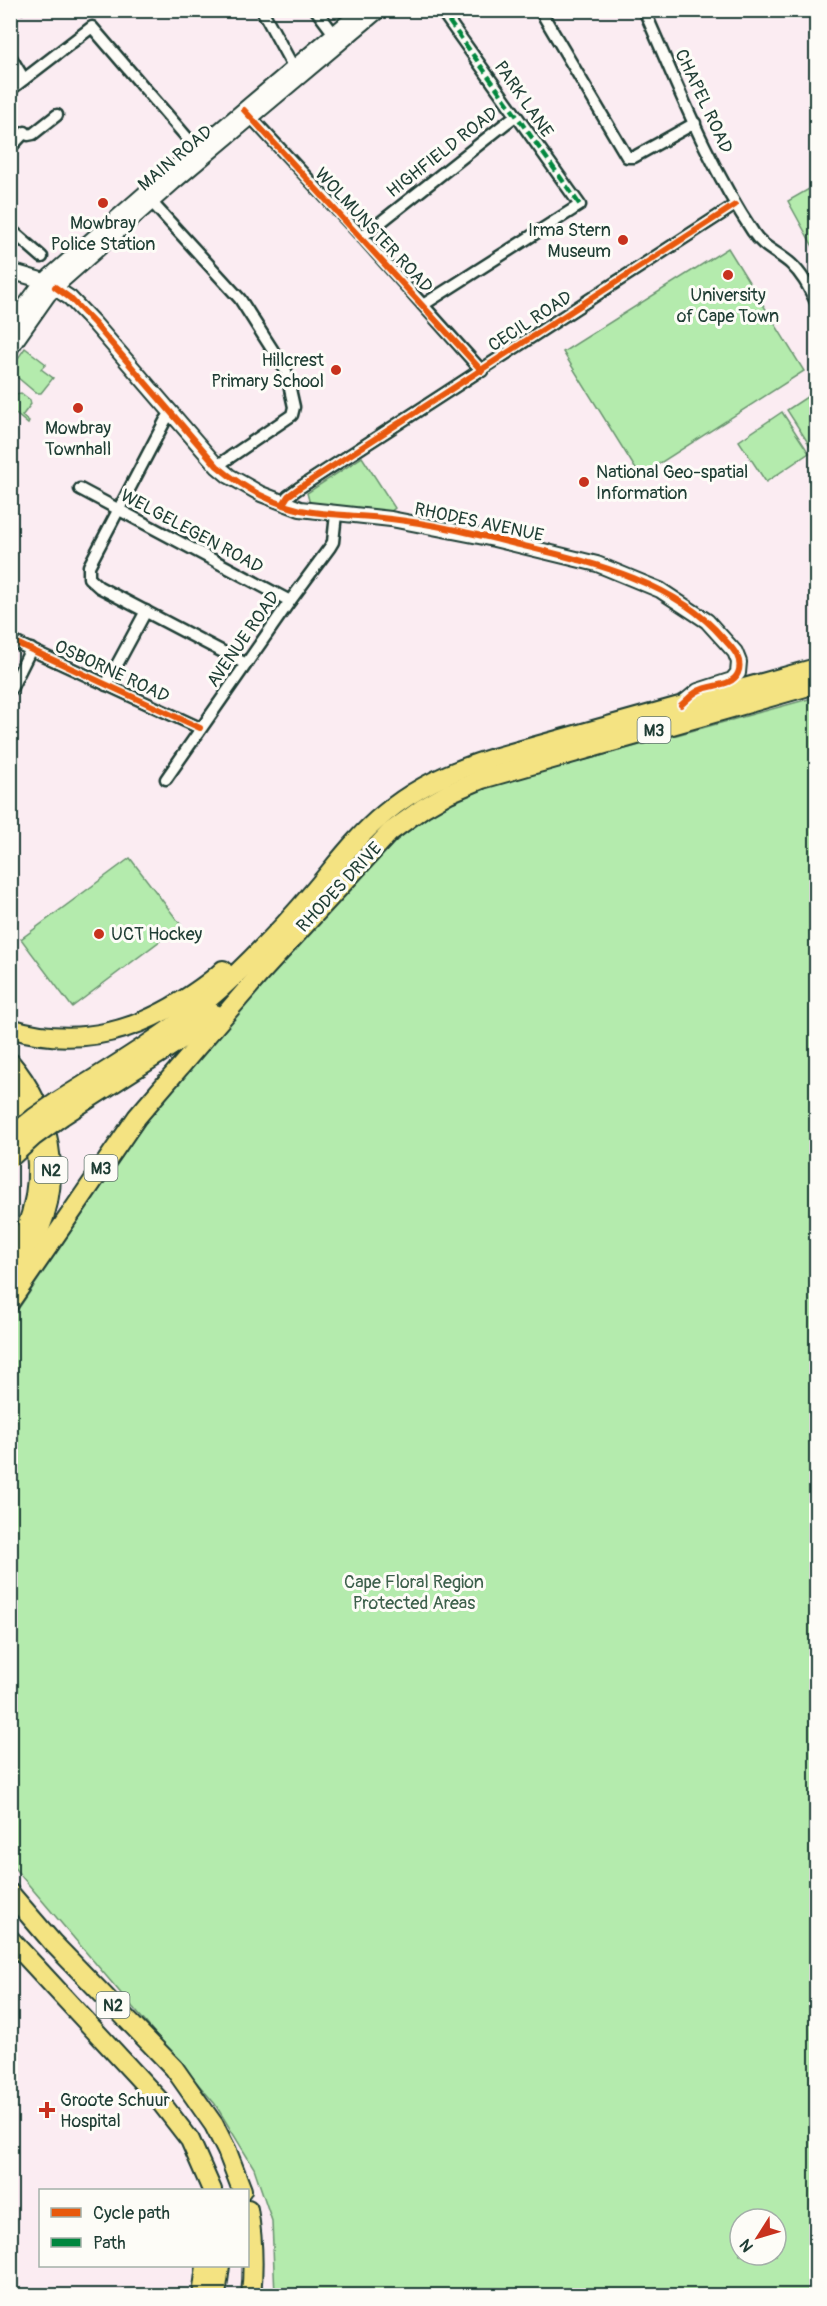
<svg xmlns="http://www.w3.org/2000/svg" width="827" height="2306" font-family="Pangolin,sans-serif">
<rect width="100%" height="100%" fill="#fbecf2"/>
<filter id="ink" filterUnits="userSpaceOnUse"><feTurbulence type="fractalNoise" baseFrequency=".0167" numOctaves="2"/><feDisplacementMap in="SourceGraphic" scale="12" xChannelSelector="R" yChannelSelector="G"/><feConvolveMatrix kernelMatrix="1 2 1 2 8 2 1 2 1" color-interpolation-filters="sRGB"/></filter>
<g filter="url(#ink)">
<g fill="#b4ebad" stroke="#6a9470" stroke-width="1.5" fill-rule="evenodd">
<path d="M 816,185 L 816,252 L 788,201 Z"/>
<path d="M 728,248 L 804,371 L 640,476 L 563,352 Z"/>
<path d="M 25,348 L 46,364 L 41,369 L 53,378 L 41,393 L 36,393 L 11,372 L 11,368 Z"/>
<path d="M 11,384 L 16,394 L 21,393 L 30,400 L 31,404 L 22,416 L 29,422 L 28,424 L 11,410 Z"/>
<path d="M 816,391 L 816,450 L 814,452 L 787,410 Z"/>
<path d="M 782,412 L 809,453 L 766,482 L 739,441 Z"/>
<path d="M 362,457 L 395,508 L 390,512 L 310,504 L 307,493 Z"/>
<path d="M 816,697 L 816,2295 L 275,2295 L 272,2221 L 254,2168 L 215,2104 L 11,1864 L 10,1321 L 166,1092 L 385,850 L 427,816 L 479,789 ZM 740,2219 L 776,2219 L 776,2255 L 740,2255 Z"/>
<path d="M 130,858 L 181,925 L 72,1007 L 21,939 Z"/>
</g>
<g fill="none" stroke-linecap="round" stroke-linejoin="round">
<g stroke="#1f3d34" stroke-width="15">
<g id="street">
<path d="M 262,10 L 297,74"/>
<path d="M 316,10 L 334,34"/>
<path d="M 540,10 L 627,157 L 634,157 L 695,123"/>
<path d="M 644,10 C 677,84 708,165 753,232 C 762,247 779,253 791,264 C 803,275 809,288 816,302"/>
<path d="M 10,56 L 24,79"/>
<path d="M 10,90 L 92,27 L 201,154"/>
<path d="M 248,114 L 362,237 L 482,371"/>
<path d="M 10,148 L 25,132 L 28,135 L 33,134 L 57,115"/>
<path d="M 147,197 L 240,299 L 286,371 L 294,407 L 292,415 L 217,466"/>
<path d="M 10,229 L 42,257"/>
<path d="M 362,237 L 515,116"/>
<path d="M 423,305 L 580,205 L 441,10"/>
<path d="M 171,413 L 165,421 L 89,566 L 89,578 L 99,587 L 246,664"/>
<path d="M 80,489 L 290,601"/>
<path d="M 283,504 L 288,496 L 299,488 L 735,205"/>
<path d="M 10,640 L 200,728"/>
<path d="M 106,685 L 146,611"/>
<path d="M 10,691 L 31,649"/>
<path d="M 166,779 L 290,601 L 330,547 L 333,542 L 336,514"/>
</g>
</g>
<g stroke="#1f3d34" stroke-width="18">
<g id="secondary">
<path d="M 10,271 L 44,281 L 70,298 L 94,323 L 217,466 L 229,476 L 261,494 L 300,509 L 391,519 L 494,539 L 597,564 L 660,590 L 707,621 L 735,652 L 739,662 L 738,673 L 732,680 L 698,691 L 682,704"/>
<path d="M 10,326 L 37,289 L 50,276 L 144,194 L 362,10"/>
<path d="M 10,349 L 48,295 L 63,280 L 174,182 L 379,10"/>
</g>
</g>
<g stroke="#1f3d34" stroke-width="22">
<g id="highway">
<path d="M 10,1028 C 72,1047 130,1034 183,1000 C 197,991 211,982 223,970"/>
<path d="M 10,1062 C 50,1109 63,1174 39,1231 C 31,1248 21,1264 10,1279"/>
<path d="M 10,1087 C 38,1123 43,1171 31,1214 C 27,1228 21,1241 10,1250"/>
<path d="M 57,1102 C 117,1064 180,1028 232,978 C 260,951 288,922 313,892 C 336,865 357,836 384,814 C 416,787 453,770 493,758 L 816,668"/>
<path d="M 62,1116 L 176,1043 L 215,1014"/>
<path d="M 10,1302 L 137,1117 L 259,975 L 390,832 L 423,808 L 449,793 L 482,779 L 816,684"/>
<path d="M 10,1893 L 53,1943 L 174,2068 L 214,2125 L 227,2151 L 242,2190"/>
<path d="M 10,1939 L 159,2100 L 190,2140 L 212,2190"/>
<path d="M 248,2209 C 253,2238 254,2266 251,2296"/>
<path d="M 202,2296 L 206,2266"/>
<path d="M 216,2296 L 220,2266"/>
</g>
</g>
<use href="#street" stroke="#fdfcf7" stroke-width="10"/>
<use href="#secondary" stroke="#fdfcf7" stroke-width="14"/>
<use href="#highway" stroke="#f4e382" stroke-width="18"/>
<path stroke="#1f3d34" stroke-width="3" stroke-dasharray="9 4.5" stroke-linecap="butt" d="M 10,21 L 27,10"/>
<g stroke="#1f3d34" stroke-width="22" stroke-linecap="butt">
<g id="highway-bridge">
<path d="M 10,1137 L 34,1118 L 57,1102"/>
<path d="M 11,1157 L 33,1137 L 62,1116"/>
</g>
</g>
<use href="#highway-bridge" stroke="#f4e382" stroke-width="18"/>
<path stroke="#00873e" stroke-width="4.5" stroke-dasharray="9 4.5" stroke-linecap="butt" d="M 441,10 L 580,205"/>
<g stroke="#fdfcf7" stroke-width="10">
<g id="cycleway">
<path d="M 244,110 L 482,371"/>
<path d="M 55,287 L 70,298 L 94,323 L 217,466 C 241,486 271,503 301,510 C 331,516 361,515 391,519 C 435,524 478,535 520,545 C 589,562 675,581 723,638 C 731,647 744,658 738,673 C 732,687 711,684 698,691 C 692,694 686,701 681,705"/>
<path d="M 283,504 L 288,496 L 299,488 L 735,205"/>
<path d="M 10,640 L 200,728"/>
</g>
</g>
<use href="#cycleway" stroke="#e8590c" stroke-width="6"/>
</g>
</g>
<g fill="#c8321e" stroke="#fdfcf7" stroke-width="2">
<circle cx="103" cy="203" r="6"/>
<circle cx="623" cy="240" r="6"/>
<circle cx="728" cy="275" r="6"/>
<circle cx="336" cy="370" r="6"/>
<circle cx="78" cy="408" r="6"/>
<circle cx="584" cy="482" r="6"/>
<circle cx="99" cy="934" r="6"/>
<path d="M44 2101h6v6h6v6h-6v6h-6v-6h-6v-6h6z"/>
</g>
<g text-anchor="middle" stroke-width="6" stroke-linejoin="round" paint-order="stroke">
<g fill="#fdfcf7" stroke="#62766e" stroke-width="1.5">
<rect x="637.5" y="717" width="33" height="26" rx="4.5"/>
<rect x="84.5" y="1155" width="33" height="26" rx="4.5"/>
<rect x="34.5" y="1157" width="33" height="26" rx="4.5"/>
<rect x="96.5" y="1992" width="33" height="26" rx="4.5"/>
</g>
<g font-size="16" font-weight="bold" fill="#1f3d34">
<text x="654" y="736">M3</text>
<text x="101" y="1174">M3</text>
<text x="51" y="1176">N2</text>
<text x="113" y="2011">N2</text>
</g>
<g font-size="18" fill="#1f3d34" stroke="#fdfcf7">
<text transform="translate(524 99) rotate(55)" y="6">PARK LANE</text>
<text transform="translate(704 101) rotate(65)" y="6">CHAPEL ROAD</text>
<text transform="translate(442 152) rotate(-38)" y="6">HIGHFIELD ROAD</text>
<text transform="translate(175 158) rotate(-40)" y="6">MAIN ROAD</text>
<text transform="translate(374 230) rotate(47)" y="6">WOLMUNSTER ROAD</text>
<text transform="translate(530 321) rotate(-33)" y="6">CECIL ROAD</text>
<text transform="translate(479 522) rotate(12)" y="6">RHODES AVENUE</text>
<text transform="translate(192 531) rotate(28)" y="6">WELGELEGEN ROAD</text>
<text transform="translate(243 639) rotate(-55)" y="6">AVENUE ROAD</text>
<text transform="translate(112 671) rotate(25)" y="6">OSBORNE ROAD</text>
<text transform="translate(339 887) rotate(-47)" y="6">RHODES DRIVE</text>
</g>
<g font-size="18" fill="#1f3d34" stroke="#fdfcf7">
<text x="103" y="229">Mowbray<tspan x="103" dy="21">Police Station</tspan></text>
<text x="611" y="236" text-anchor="end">Irma Stern<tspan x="611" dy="21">Museum</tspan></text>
<text x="728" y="301">University<tspan x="728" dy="21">of Cape Town</tspan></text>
<text x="324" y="366" text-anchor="end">Hillcrest<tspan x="324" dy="21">Primary School</tspan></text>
<text x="78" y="434">Mowbray<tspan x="78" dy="21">Townhall</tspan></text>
<text x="596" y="478" text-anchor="start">National Geo-spatial<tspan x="596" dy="21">Information</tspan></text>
<text x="111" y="940" text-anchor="start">UCT Hockey</text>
<text x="60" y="2106" text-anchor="start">Groote Schuur<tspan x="60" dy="21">Hospital</tspan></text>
</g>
<g font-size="18" fill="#3d604c" stroke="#fdfcf7">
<text x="414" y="1588">Cape Floral Region<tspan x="414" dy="21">Protected Areas</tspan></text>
</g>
</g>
<rect width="827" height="2306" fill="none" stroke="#fdfcf7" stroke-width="36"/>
<rect x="18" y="18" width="791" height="2270" fill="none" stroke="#1f3d34" stroke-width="2" filter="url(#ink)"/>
<rect x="39" y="2189" width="210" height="78" fill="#fdfcf7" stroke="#a4b0a9" stroke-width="1.5"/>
<rect x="51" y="2208" width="30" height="9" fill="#e8590c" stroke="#a4b0a9" stroke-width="1.5"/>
<text x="93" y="2219" font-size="18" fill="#1f3d34">Cycle path</text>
<rect x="51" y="2238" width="30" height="9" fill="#00873e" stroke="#a4b0a9" stroke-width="1.5"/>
<text x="93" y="2249" font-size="18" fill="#1f3d34">Path</text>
<g transform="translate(758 2237) rotate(233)"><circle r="28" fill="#fdfcf7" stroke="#a4b0a9" stroke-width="1.5"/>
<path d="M0-4.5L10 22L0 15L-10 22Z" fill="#c8321e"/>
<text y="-9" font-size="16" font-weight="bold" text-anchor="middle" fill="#1f3d34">N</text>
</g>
</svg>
